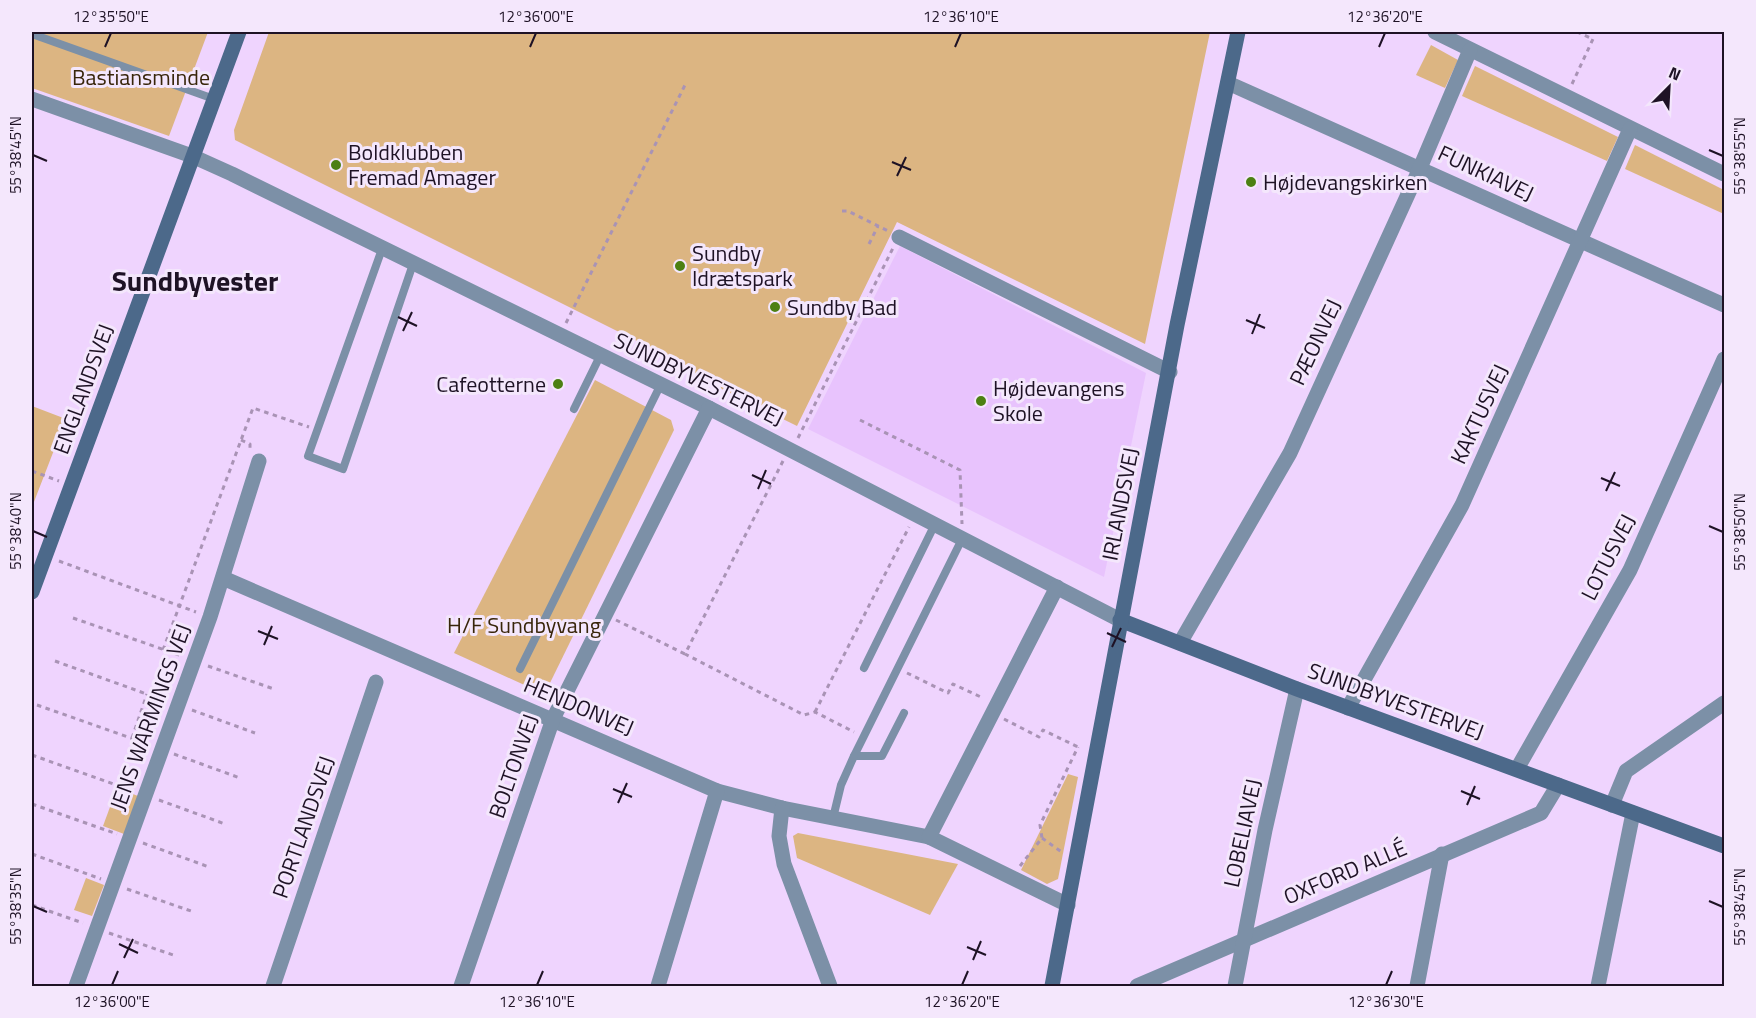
<svg xmlns="http://www.w3.org/2000/svg" width="1756" height="1018" font-family="'Titillium Web',sans-serif">
<rect width="100%" height="100%" fill="#efd4fe"/>
<path fill="#e8c3fd" d="M 900,246 L 1146,373 L 1104,577 L 808,429 Z"/>
<g fill="#dcb582">
<path d="M 32,32 L 208,32 L 169,136 L 32,88 Z"/>
<path d="M 269,32 L 1210,32 L 1145,344 L 897,222 L 797,426 L 675,366 L 677,361 L 235,140 L 234,130 Z"/>
<path d="M 1431,45 L 1458,60 L 1445,88 L 1416,75 Z"/>
<path d="M 1475,66 L 1618,137 L 1607,161 L 1462,96 Z"/>
<path d="M 1635,145 L 1724,190 L 1724,214 L 1625,169 Z"/>
<path d="M 595,380 L 671,420 L 674,430 L 549,685 L 531,688 L 454,653 Z"/>
<path d="M 32,406 L 66,419 L 32,507 L 32,405 Z"/>
<path d="M 1068,774 L 1078,777 L 1058,879 L 1047,884 L 1021,870 Z"/>
<path d="M 117,788 L 138,796 L 124,834 L 103,826 Z"/>
<path d="M 798,833 L 958,864 L 930,915 L 797,858 L 793,836 Z"/>
<path d="M 86,878 L 104,885 L 92,916 L 74,910 Z"/>
</g>
<g fill="none" stroke-linecap="round" stroke-linejoin="round">
<g stroke="#a993b5" stroke-width="3" stroke-dasharray="4.5 4.5" stroke-linecap="butt">
<path d="M 1572,84 L 1593,39 L 1577,32"/>
<path d="M 842,211 L 848,211 L 888,231"/>
<path d="M 869,244 L 878,226"/>
<path d="M 566,323 L 686,83"/>
<path d="M 860,420 L 960,470 L 962,524"/>
<path d="M 798,438 L 893,248"/>
<path d="M 241,440 L 250,444 L 250,450"/>
<path d="M 783,461 L 685,654 L 804,715 L 815,712 L 854,732"/>
<path d="M 32,471 L 59,481"/>
<path d="M 59,561 L 196,612"/>
<path d="M 73,618 L 182,656"/>
<path d="M 616,620 L 685,654"/>
<path d="M 163,650 L 253,408 L 309,427"/>
<path d="M 55,661 L 166,701"/>
<path d="M 208,666 L 274,689"/>
<path d="M 907,673 L 948,693 L 953,684 L 983,698"/>
<path d="M 37,705 L 148,744"/>
<path d="M 192,710 L 255,733"/>
<path d="M 815,712 L 909,527"/>
<path d="M 1004,719 L 1039,737 L 1043,730 L 1080,748"/>
<path d="M 132,738 L 147,694"/>
<path d="M 174,754 L 240,778"/>
<path d="M 32,755 L 133,791"/>
<path d="M 159,800 L 225,824"/>
<path d="M 32,804 L 117,834"/>
<path d="M 1042,838 L 1063,853"/>
<path d="M 143,843 L 209,867"/>
<path d="M 32,854 L 101,879"/>
<path d="M 1020,866 L 1042,838 L 1040,825 L 1078,747"/>
<path d="M 127,889 L 191,911"/>
<path d="M 32,905 L 83,923"/>
<path d="M 109,933 L 176,956"/>
</g>
<g stroke="#7c90a7" stroke-width="8">
<path d="M 32,34 L 214,99"/>
<path d="M 382,249 L 308,456 L 343,469 L 413,264"/>
<path d="M 574,409 L 600,356"/>
<path d="M 864,668 L 935,524"/>
<path d="M 520,669 L 660,386"/>
<path d="M 904,713 L 882,756 L 854,756 L 963,537"/>
<path d="M 833,818 L 841,785 L 854,756"/>
</g>
<g stroke="#7c90a7" stroke-width="15">
<path d="M 1435,32 L 1724,174"/>
<path d="M 1228,83 L 1724,305"/>
<path d="M 32,99 L 192,156 L 232,174 L 709,408 L 1120,620"/>
<path d="M 899,237 L 1170,372"/>
<path d="M 223,578 L 717,791 L 782,808 L 929,837 L 1068,905"/>
<path d="M 1180,643 L 1290,453 L 1420,168 L 1470,50"/>
<path d="M 1348,708 L 1462,505 L 1630,129"/>
<path d="M 1517,769 L 1630,570 L 1724,359"/>
<path d="M 1612,805 L 1626,771 L 1724,703"/>
<path d="M 782,808 L 779,836 L 784,864 L 830,986"/>
<path d="M 929,837 L 1057,587"/>
<path d="M 76,986 L 210,617 L 259,461"/>
<path d="M 273,986 L 376,682"/>
<path d="M 461,986 L 553,719 L 709,408"/>
<path d="M 658,986 L 717,791"/>
<path d="M 1137,986 L 1541,813 L 1558,785"/>
<path d="M 1235,986 L 1265,830 L 1297,689"/>
<path d="M 1417,986 L 1442,854"/>
<path d="M 1598,986 L 1633,813"/>
</g>
<g stroke="#4c698a" stroke-width="15">
<path d="M 32,592 L 239,32"/>
<path d="M 1120,620 L 1297,689 L 1724,846"/>
<path d="M 1052,986 L 1177,325 L 1238,32"/>
</g>
</g>
<path fill="none" stroke="#1e1225" stroke-width="2" d="M 105,47 L 111,33M 530,47 L 536,33M 955,47 L 961,33M 1379,47 L 1385,33M 1709,150 L 1723,156M 33,155 L 47,161M 892,162 L 911,170M 897,176 L 906,157M 398,317 L 417,326M 1246,320 L 1265,328M 403,331 L 412,312M 1252,334 L 1260,314M 752,475 L 771,484M 1601,478 L 1620,486M 758,489 L 766,470M 1606,491 L 1615,472M 1709,526 L 1723,532M 33,531 L 47,537M 258,631 L 278,639M 1107,633 L 1126,642M 264,645 L 272,626M 1112,647 L 1121,628M 613,789 L 632,797M 1461,791 L 1480,799M 618,803 L 627,783M 1467,805 L 1475,786M 1709,901 L 1723,907M 33,906 L 47,912M 119,944 L 138,953M 967,947 L 986,955M 124,958 L 133,939M 973,960 L 981,941M 112,985 L 118,971M 537,985 L 543,971M 962,985 L 968,971M 1386,985 L 1392,971"/>
<g fill="#4c8013" stroke="#f4e7fc" stroke-width="2">
<circle cx="336" cy="165" r="6"/>
<circle cx="1251" cy="182" r="6"/>
<circle cx="680" cy="266" r="6"/>
<circle cx="775" cy="307" r="6"/>
<circle cx="558" cy="384" r="6"/>
<circle cx="981" cy="401" r="6"/>
</g>
<g text-anchor="middle" stroke-width="6" stroke-linejoin="round" paint-order="stroke">
<g font-size="22" fill="#38250a" stroke="#f4e7fc">
<text x="141" y="85">Bastiansminde</text>
<text x="524" y="633">H/F Sundbyvang</text>
</g>
<g font-size="22" fill="#1e1225" stroke="#f4e7fc" text-anchor="start">
<text x="348" y="160">Boldklubben<tspan x="348" dy="25">Fremad Amager</tspan></text>
<text x="1263" y="190">Højdevangskirken</text>
<text x="692" y="261">Sundby<tspan x="692" dy="25">Idrætspark</tspan></text>
<text x="787" y="315">Sundby Bad</text>
<text x="546" y="392" text-anchor="end">Cafeotterne</text>
<text x="993" y="396">Højdevangens<tspan x="993" dy="25">Skole</tspan></text>
</g>
<g font-size="22" fill="#1e1225" stroke="#f4e7fc">
<text transform="translate(1486 173) rotate(25)" y="8">FUNKIAVEJ</text>
<text transform="translate(1315 342) rotate(-65)" y="8">PÆONVEJ</text>
<text transform="translate(699 379) rotate(26)" y="8">SUNDBYVESTERVEJ</text>
<text transform="translate(83 389) rotate(-70)" y="8">ENGLANDSVEJ</text>
<text transform="translate(1479 414) rotate(-65)" y="8">KAKTUSVEJ</text>
<text transform="translate(1120 504) rotate(-79)" y="8">IRLANDSVEJ</text>
<text transform="translate(1608 557) rotate(-63)" y="8">LOTUSVEJ</text>
<text transform="translate(1396 701) rotate(20)" y="8">SUNDBYVESTERVEJ</text>
<text transform="translate(579 706) rotate(23)" y="8">HENDONVEJ</text>
<text transform="translate(150 717) rotate(-70)" y="8">JENS WARMINGS VEJ</text>
<text transform="translate(513 766) rotate(-71)" y="8">BOLTONVEJ</text>
<text transform="translate(303 827) rotate(-71)" y="8">PORTLANDSVEJ</text>
<text transform="translate(1242 833) rotate(-78)" y="8">LOBELIAVEJ</text>
<text transform="translate(1345 872) rotate(-23)" y="8">OXFORD ALLÉ</text>
</g>
<g font-size="28" font-weight="bold" fill="#1e1225" stroke="#f4e7fc">
<text x="195" y="291">Sundbyvester</text>
</g>
</g>
<rect width="1756" height="1018" fill="none" stroke="#f4e7fc" stroke-width="66"/>
<g transform="translate(1669 87) rotate(24)" stroke="#f4e7fc" stroke-width="4.5" paint-order="stroke">
<path d="M0-4.5L10 22L0 15L-10 22Z" fill="#1e1225"/>
<text y="-9" font-size="16" font-weight="bold" text-anchor="middle" fill="#1e1225">N</text>
</g>
<rect x="33" y="33" width="1690" height="952" fill="none" stroke="#1e1225" stroke-width="2"/>
<g font-size="15" text-anchor="middle" fill="#1e1225">
<text x="111" y="22">12°35'50"E</text>
<text x="536" y="22">12°36'00"E</text>
<text x="961" y="22">12°36'10"E</text>
<text x="1385" y="22">12°36'20"E</text>
<text transform="translate(16 155) rotate(-90)" y="5">55°38'45"N</text>
<text transform="translate(1740 156) rotate(-90)" y="5">55°38'55"N</text>
<text transform="translate(16 531) rotate(-90)" y="5">55°38'40"N</text>
<text transform="translate(1740 532) rotate(-90)" y="5">55°38'50"N</text>
<text transform="translate(16 906) rotate(-90)" y="5">55°38'35"N</text>
<text transform="translate(1740 907) rotate(-90)" y="5">55°38'45"N</text>
<text x="112" y="1007">12°36'00"E</text>
<text x="537" y="1007">12°36'10"E</text>
<text x="962" y="1007">12°36'20"E</text>
<text x="1386" y="1007">12°36'30"E</text>
</g>
</svg>
